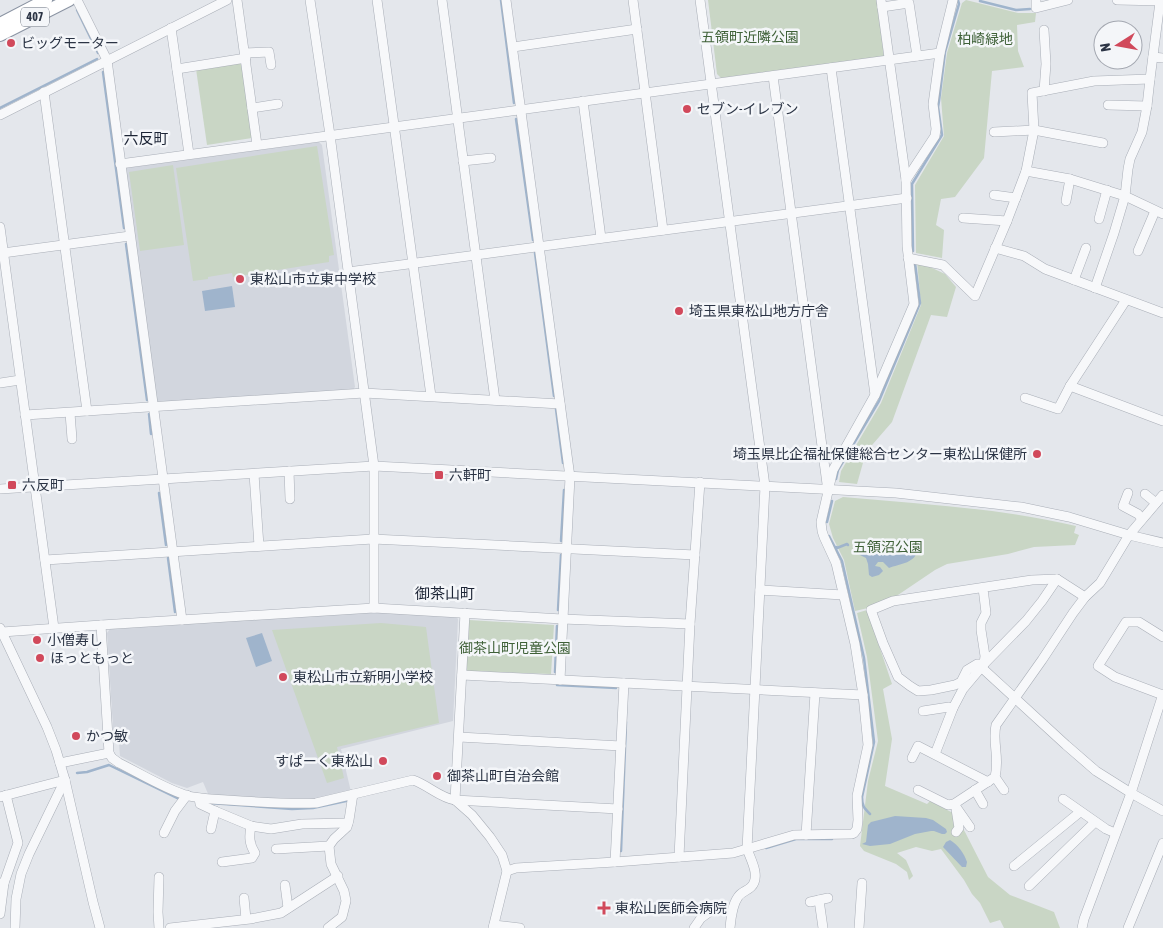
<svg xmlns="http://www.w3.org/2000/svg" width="1163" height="928" font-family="'Asap Condensed','Noto Sans JP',sans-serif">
<rect width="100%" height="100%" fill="#e4e7ec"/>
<g fill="#d2d6de">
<path d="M 319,142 L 322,145 L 355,387 L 352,391 L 158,404 L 156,401 L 125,171 L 127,168 Z"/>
<path d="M 373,612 L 456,616 L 458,619 L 453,721 L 341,749 L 351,792 L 316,800 L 209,796 L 203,782 L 187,788 L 172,783 L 120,756 L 119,743 L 114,743 L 107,633 L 110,629 L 178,625 L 178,623 Z"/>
</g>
<g fill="#c9d6c5">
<path d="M 708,0 L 877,0 L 884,56 L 721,78 L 717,74 Z"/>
<path d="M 966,0 L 1018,13 L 1036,13 L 1035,22 L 1017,25 L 1018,51 L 1024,67 L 992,71 L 984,158 L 955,197 L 941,199 L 936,225 L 944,230 L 942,258 L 916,253 L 915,185 L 944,136 L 941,98 L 947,53 L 962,3 Z"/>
<path d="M 239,63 L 242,65 L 252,138 L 207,145 L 196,69 Z"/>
<path d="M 317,146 L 334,255 L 329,256 L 329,262 L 233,277 L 232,273 L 208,277 L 208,279 L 193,281 L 176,168 Z"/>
<path d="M 173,165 L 184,245 L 140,251 L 129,172 Z"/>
<path d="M 917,261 L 945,274 L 956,287 L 947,317 L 931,315 L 892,422 L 866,452 L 857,484 L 839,482 L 841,471 L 881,403 L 921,305 Z"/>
<path d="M 843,497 C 921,504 1000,508 1076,526 L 1074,533 L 1079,535 L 1075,545 L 1034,547 L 1008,554 L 947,564 L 935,570 L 895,597 L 868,608 L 855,611 L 844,560 L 833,538 L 829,524 L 835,501 Z"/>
<path d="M 867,610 L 892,684 L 883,689 L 892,739 L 885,786 L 927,804 L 930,801 L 953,813 L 965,832 L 988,877 L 1010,895 L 1054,912 L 1060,928 L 1004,928 L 1000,920 L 990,923 L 980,903 L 972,894 L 964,880 L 941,849 L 932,851 L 916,847 L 897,853 L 906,860 L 913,876 L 909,880 L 907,872 L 896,864 L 864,851 L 860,846 L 868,781 L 878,741 L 867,657 L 857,613 Z"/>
<path d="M 469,620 L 554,625 L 551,674 L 466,671 Z"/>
<path d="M 381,623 L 426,627 L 439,723 L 337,747 L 344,778 L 327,783 L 272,630 Z"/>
</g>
<g fill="#9fb4cc">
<path d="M 232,286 L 235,307 L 205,311 L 202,291 Z"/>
<path d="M 909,539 C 914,541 917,543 917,548 C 918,563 899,564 889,568 L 883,562 L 878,562 L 875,566 L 880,567 L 883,571 L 879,575 L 872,577 L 869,575 L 868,564 L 866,558 L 854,552 L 854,549 C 864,547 873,554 883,551 C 893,549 900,541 909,539 Z"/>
<path d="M 262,633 L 272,661 L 256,667 L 246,638 Z"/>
<path d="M 895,816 L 926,818 L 933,820 L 946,829 L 947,832 L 945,834 L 942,834 L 934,831 L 931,831 L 915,834 L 890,844 L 870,846 L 862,844 L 866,842 L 868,825 L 871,822 Z"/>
<path d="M 950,840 C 958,845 964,853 967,862 L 966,867 L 962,867 L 943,847 L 946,842 Z"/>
</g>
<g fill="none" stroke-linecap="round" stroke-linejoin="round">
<g stroke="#9fb4cc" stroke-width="2.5">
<path d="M 501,0 L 514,103"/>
<path d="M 980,1 L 1016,10 L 1030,9"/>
<path d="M 77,10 L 98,53"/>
<path d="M 103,72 L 124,228"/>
<path d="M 0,108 L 97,59"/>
<path d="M 516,119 L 533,240"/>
<path d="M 126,244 L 147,400"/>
<path d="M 913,251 L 912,184 L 942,135 L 938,107 L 939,101 L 945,52 L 959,4 L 958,0"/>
<path d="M 535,253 L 554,396"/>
<path d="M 556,409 L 563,463"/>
<path d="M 149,414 L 151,434"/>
<path d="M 836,479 L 838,470 L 879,401 L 920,303 L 915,263"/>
<path d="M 159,493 L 166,545"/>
<path d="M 827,522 L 832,501"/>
<path d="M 829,536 L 842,561 L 864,658 L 874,742 L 862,797 C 862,806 864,808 870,814"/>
<path d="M 561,541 L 564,490"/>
<path d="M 836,547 L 837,548 L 847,544 L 848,545"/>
<path d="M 168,558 L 175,612"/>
<path d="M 558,610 L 561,555"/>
<path d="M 555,672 L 557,626"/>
<path d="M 557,685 L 616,688"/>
<path d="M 77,773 L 87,772 L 109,765 L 179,799"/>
<path d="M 210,803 L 292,809 L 313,808 L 346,801"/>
<path d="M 766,848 L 796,839 L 832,839"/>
<path d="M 621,851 L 626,722"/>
</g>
<g stroke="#a9aeb7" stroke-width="10">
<g id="minor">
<path d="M 77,0 L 107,60 L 182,620"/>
<path d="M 237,0 L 257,145"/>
<path d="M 310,0 L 330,135 L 374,466 L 374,608"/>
<path d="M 377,0 L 431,396"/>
<path d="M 442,0 L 495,400"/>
<path d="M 506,0 L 570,477 L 560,680"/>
<path d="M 633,0 L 663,230"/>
<path d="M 700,0 L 765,486 L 747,849 C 751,860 761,877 751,887 C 747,891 741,892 738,897 C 732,905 731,918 730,928"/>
<path d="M 1036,0 L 1036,8 L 1068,0"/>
<path d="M 1117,0 L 1163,1"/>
<path d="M 882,7 L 909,3 L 917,56"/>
<path d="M 171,28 L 189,154"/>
<path d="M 513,47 L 637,29"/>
<path d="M 245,53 L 269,52 L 271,65"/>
<path d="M 1153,57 L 1163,58"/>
<path d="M 831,68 L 875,395"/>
<path d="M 177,69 L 246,58"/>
<path d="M 773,76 L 827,484"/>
<path d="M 1044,91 L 1046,64 L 1044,30"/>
<path d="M 44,92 L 87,411"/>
<path d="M 583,101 L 601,238"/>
<path d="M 1108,105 L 1147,106"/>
<path d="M 252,108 L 278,104"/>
<path d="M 0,115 L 227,0"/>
<path d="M 994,132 L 1034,130 L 1103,143"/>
<path d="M 463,161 L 491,158"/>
<path d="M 120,164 L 940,53"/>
<path d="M 1026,171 L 1070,179 L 1125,196 L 1163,214"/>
<path d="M 906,180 L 935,136 L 936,129 L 933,104 L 940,53 L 953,0"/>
<path d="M 994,195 L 1016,198"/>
<path d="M 1066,201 L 1070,179"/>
<path d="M 963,218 L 1007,221"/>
<path d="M 1099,219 L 1107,190"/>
<path d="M 0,227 L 54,628"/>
<path d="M 995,248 L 1024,256 L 1045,269 L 1163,313"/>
<path d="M 1138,251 L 1155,211"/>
<path d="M 3,253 L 130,236"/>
<path d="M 908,258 L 943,265 L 975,296 L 1007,221 L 1026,171 L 1034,130 L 1032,93 L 1094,81 L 1150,79"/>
<path d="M 348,272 L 907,198"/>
<path d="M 1074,280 L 1086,248"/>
<path d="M 1095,288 L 1114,233 L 1125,196 L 1128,169 L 1130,159 L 1142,132 L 1147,106 L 1150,79 L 1160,2"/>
<path d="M 0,383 L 20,380"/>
<path d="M 1070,386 L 1163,421"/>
<path d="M 1025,398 L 1058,409 L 1070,386 L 1126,300"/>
<path d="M 70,413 L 72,439"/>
<path d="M 25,415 L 364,393 L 560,404"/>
<path d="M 289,471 L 290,499"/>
<path d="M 254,474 L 259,546"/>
<path d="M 0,489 L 374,466 L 896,493 L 1021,507 L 1069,517 L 1129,535 L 1163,543"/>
<path d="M 1128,493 L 1123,506 L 1138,514 L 1142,519"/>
<path d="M 1145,494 L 1156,503"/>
<path d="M 45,560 L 373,539 L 695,555"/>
<path d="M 983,588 L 986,613 L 981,623 L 981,630 L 985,656 L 984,664 L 977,664 L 967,670 L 961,682 L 955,685 L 931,690 L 918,691 L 910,686 L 898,677 L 883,643 L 871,610 L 893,601 L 1032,580 L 1057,579 L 1085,597"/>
<path d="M 760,590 L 843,595"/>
<path d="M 101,625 L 109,753 L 112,758 L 119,763 C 141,774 162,787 185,795 C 198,799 213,799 227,800 C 256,802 286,804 316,803 L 413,780 C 428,785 440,798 455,800 L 618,809"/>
<path d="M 0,628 L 47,727 L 56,750 L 65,780 L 93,902 L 100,928"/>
<path d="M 2,632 L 101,625 L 374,608 L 562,619 L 690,624"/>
<path d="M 981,667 L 1066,745 L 1096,771 L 1131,793 L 1163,811"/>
<path d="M 462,675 L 863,695"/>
<path d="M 1163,695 L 1115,677 L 1098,666 L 1126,622 L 1139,622 L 1163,637"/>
<path d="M 923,711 L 949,707 L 953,708"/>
<path d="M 459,737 L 621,746"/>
<path d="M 935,754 L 953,708 L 963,689 L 984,664 L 1026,621 L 1042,601 L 1057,579"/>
<path d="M 912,758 L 918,746 L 988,782"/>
<path d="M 60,763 L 109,753"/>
<path d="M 995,777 L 1004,790"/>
<path d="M 918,790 L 948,805 L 954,804 L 995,777 C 1000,758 992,742 996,725 L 1042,660 L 1073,613 L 1085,597 L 1100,583 L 1129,535 L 1163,495"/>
<path d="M 975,790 L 983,804"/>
<path d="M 0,797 L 65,780"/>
<path d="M 199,798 L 200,804 L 215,811 L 251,826 L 271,829 L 302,824 L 348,823"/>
<path d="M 1063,799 L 1106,829 L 1115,833"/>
<path d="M 455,800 L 465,613"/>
<path d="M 455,800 L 472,815 L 490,837 L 502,855 L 507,871 L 493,928"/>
<path d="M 954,804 L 970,827"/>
<path d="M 211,829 L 215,811"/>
<path d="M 956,832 L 959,828 L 956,809"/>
<path d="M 164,833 L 175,811 L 187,795"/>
<path d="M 806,835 L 815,693"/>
<path d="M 276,849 L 329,846"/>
<path d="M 679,857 L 690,624 L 700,482"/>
<path d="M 222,862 L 252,858 L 255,853 C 249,844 249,836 251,826"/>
<path d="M 615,862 L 624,683"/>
<path d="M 1014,866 L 1080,812"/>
<path d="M 507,871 L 516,868 L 615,862 L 733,853 L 794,835 L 852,834 L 854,833 L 857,829 L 858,820 L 857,796 L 868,745 L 863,695 L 855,644 L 836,563 L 824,537 L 822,531 L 821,522 L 833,470 L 875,395 L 914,304 L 907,246 L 906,180 L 881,0"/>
<path d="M 159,877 L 158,912 L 159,928"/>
<path d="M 0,883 L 4,883 L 18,843 L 6,795"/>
<path d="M 285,885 L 288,908"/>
<path d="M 1029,886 L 1095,822"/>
<path d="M 244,898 L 246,919"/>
<path d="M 819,900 L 823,928"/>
<path d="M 810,902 L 828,898"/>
<path d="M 0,914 L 4,883"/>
<path d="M 494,925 L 520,928"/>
<path d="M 15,928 L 16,899 L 21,874 L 29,854 L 65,780"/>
<path d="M 170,928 L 250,919 L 281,913 L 338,876"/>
<path d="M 328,928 L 342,917 L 346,901 L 344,891 L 331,864 L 329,846 L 334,839 L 347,827 L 349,820 L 353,794"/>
<path d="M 694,928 L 701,918 L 712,910"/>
<path d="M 859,928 L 862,883"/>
<path d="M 1082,928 L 1084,919 L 1131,793 L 1163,694"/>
<path d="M 1128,928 L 1163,843"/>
</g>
</g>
<g stroke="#8b94a3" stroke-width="14">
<g id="highway">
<path d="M 0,24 L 46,0"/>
<path d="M 0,35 L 69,0"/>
</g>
</g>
<use href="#minor" stroke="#f7f8fa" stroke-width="9"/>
<use href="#highway" stroke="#fff" stroke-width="12"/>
</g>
<g fill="#d1495b" stroke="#f4f6f9" stroke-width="2">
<circle cx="11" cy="43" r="5"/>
<circle cx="687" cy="109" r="5"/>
<circle cx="240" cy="279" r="5"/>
<circle cx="679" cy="311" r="5"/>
<circle cx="1037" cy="454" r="5"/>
<rect x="434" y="470" width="10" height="10" rx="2.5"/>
<rect x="7" y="480" width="10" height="10" rx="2.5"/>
<circle cx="37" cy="640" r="5"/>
<circle cx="40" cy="658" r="5"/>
<circle cx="283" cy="677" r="5"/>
<circle cx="76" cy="736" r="5"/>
<circle cx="383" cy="761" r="5"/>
<circle cx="437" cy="776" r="5"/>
<path d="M601.5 900.5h5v5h5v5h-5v5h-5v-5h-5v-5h5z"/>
</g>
<g text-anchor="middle" stroke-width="5" stroke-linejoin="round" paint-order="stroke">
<rect fill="#f4f6f9" stroke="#676e7b" stroke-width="1" x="21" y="7.5" width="28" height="19" rx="4"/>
<g font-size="12" font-weight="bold" fill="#2b3445">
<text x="35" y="21">407</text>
</g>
<g font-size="14" fill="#3f6138" stroke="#f4f6f9">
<text x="750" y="42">五領町近隣公園</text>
<text x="985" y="44">柏崎緑地</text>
<text x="888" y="552">五領沼公園</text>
<text x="515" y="653">御茶山町児童公園</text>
</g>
<g font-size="14" fill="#2b3445" stroke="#f4f6f9" text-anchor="start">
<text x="21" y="48">ビッグモーター</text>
<text x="697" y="114">セブン-イレブン</text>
<text x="250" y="284">東松山市立東中学校</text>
<text x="689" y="316">埼玉県東松山地方庁舎</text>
<text x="1027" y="459" text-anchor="end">埼玉県比企福祉保健総合センター東松山保健所</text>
<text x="449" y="480">六軒町</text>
<text x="22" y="490">六反町</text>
<text x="47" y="645">小僧寿し</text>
<text x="50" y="663">ほっともっと</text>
<text x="293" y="682">東松山市立新明小学校</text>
<text x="86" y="741">かつ敏</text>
<text x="373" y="766" text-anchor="end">すぱーく東松山</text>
<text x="447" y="781">御茶山町自治会館</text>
<text x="615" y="913">東松山医師会病院</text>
</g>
<g font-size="15" fill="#1d2536" stroke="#f4f6f9">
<text x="146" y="144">六反町</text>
<text x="445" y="599">御茶山町</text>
</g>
</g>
<g transform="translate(1118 45) rotate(259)"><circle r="24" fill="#f4f6f9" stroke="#a4a8b1"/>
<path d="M0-4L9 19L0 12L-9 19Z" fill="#d1495b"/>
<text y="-8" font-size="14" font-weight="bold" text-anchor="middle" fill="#2b3445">N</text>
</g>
</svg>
